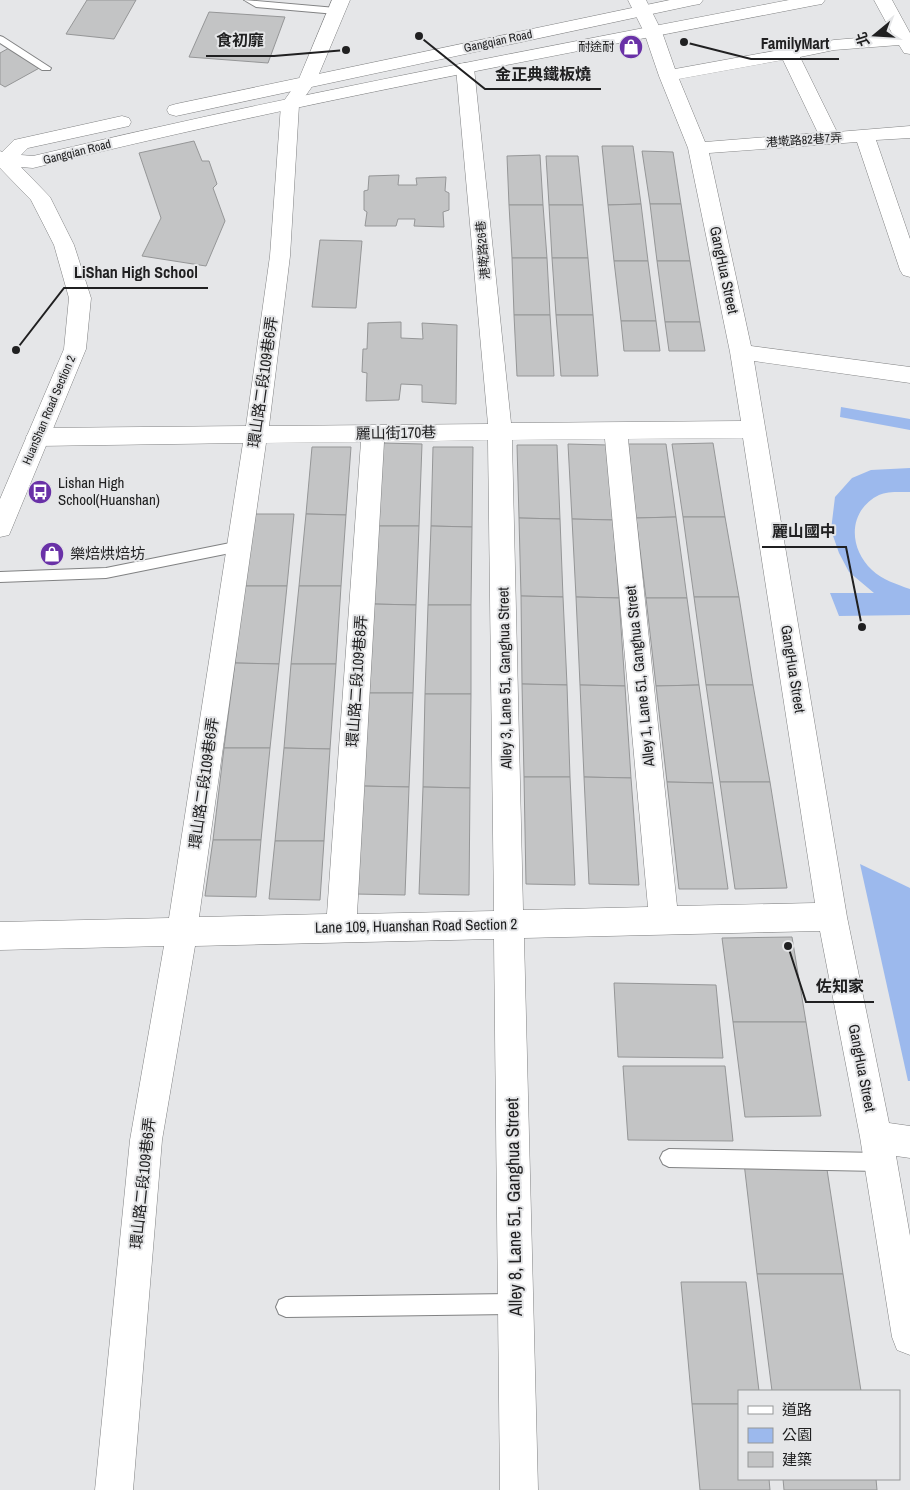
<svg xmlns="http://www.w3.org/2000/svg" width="910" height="1490" font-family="'Archivo Narrow','Noto Sans TC',sans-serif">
<rect width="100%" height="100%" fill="#e5e6e8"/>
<g fill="#9cb9ed">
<path d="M 841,407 L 910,419 L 910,430 L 840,417 Z"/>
<path d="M 910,468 L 910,492 C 901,492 887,491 879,495 C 848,510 848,548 872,570 C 881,579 898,585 910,589 L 910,615 L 839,616 L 830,593 L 874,593 L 849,572 L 839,553 L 831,530 L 835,497 L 852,478 L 871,470 Z"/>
<path d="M 860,864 L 910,888 L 910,1081 L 908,1081 Z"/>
</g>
<g fill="#c3c4c5" stroke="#959697">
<path d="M 87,0 L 136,0 L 114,39 L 66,34 Z"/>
<path d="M 209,12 L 285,17 L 268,63 L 189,57 Z"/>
<path d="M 9,48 L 43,66 L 5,87 L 0,84 L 0,53 Z"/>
<path d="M 194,141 L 202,161 L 209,161 L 217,184 L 213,188 L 225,221 L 206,266 L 142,256 L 161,218 L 139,153 Z"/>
<path d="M 602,146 L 633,146 L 641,204 L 608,205 Z"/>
<path d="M 642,151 L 673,152 L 681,204 L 650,204 Z"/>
<path d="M 540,155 L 543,205 L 509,205 L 507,156 Z"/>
<path d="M 546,156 L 578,156 L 583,205 L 549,205 Z"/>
<path d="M 399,175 L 398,185 L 417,185 L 416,178 L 446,177 L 445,191 L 449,193 L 449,210 L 443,212 L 444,227 L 414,226 L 415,219 L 398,219 L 396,226 L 365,226 L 367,212 L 364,210 L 364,191 L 368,190 L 369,176 Z"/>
<path d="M 641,204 L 648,261 L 614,261 L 608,205 Z"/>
<path d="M 650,204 L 681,204 L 690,261 L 657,261 Z"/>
<path d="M 509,205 L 543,205 L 547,258 L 512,258 Z"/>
<path d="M 549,205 L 583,205 L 588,258 L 552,258 Z"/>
<path d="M 320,240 L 362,241 L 356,308 L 312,307 Z"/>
<path d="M 512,258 L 547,258 L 550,315 L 514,315 Z"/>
<path d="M 552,258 L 588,258 L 593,315 L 556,315 Z"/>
<path d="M 614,261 L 648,261 L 656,321 L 621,321 Z"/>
<path d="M 657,261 L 690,261 L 700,322 L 665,322 Z"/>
<path d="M 514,315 L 550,315 L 554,376 L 517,376 Z"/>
<path d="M 556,315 L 593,315 L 598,376 L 561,376 Z"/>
<path d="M 621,321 L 656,321 L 660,351 L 624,351 Z"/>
<path d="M 401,322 L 401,338 L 423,339 L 422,323 L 457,325 L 456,404 L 422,402 L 422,385 L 401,384 L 399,400 L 366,401 L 367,373 L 362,372 L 363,349 L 367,349 L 368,323 Z"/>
<path d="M 665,322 L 700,322 L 705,351 L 669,351 Z"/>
<path d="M 383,443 L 422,444 L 419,526 L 378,526 Z"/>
<path d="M 713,443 L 725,517 L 683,517 L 672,444 Z"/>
<path d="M 568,444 L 608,445 L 613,520 L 572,519 Z"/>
<path d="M 628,444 L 666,444 L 676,517 L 636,518 Z"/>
<path d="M 517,445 L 557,445 L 560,519 L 519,518 Z"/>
<path d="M 312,447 L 351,447 L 346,515 L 306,514 Z"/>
<path d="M 433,447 L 473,447 L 472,527 L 431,526 Z"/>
<path d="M 253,514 L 294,514 L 287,586 L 244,586 Z"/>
<path d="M 306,514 L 346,515 L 341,586 L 299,586 Z"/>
<path d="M 676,517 L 687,598 L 646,598 L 636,518 Z"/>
<path d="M 683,517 L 725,517 L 739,597 L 694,597 Z"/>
<path d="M 519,518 L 560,519 L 563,597 L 521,596 Z"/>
<path d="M 572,519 L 613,520 L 619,598 L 576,597 Z"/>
<path d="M 378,526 L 419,526 L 416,605 L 373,604 Z"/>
<path d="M 431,526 L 472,527 L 471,605 L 428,605 Z"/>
<path d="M 244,586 L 287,586 L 279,664 L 235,663 Z"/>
<path d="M 299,586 L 341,586 L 336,664 L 291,664 Z"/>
<path d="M 521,596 L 563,597 L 567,685 L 522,684 Z"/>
<path d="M 576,597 L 619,598 L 625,686 L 580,685 Z"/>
<path d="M 694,597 L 739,597 L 753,685 L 706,685 Z"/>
<path d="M 646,598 L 687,598 L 699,685 L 656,686 Z"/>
<path d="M 373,604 L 416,605 L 413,693 L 367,693 Z"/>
<path d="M 428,605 L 471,605 L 471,694 L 425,694 Z"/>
<path d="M 235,663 L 279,664 L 270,748 L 224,748 Z"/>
<path d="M 291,664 L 336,664 L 330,749 L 284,748 Z"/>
<path d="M 522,684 L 567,685 L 570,777 L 524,777 Z"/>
<path d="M 580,685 L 625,686 L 631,778 L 584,777 Z"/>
<path d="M 699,685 L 713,783 L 667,782 L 656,686 Z"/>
<path d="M 706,685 L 753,685 L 770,782 L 720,782 Z"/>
<path d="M 367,693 L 413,693 L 409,787 L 362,786 Z"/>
<path d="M 425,694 L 471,694 L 470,788 L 423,787 Z"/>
<path d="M 224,748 L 270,748 L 261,840 L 213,840 Z"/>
<path d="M 284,748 L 330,749 L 324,841 L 275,841 Z"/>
<path d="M 524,777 L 570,777 L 575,885 L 526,884 Z"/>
<path d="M 584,777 L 631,778 L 639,885 L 589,884 Z"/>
<path d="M 667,782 L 713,783 L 728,889 L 679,889 Z"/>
<path d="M 720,782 L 770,782 L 787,888 L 735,889 Z"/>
<path d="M 362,786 L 409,787 L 405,895 L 355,894 Z"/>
<path d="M 423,787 L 470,788 L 469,895 L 419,894 Z"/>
<path d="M 213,840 L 261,840 L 256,897 L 205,896 Z"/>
<path d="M 275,841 L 324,841 L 320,900 L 269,899 Z"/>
<path d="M 792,937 L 806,1022 L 733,1022 L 722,938 Z"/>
<path d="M 614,983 L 716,985 L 723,1058 L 618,1057 Z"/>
<path d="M 733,1022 L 806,1022 L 821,1116 L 745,1117 Z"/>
<path d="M 623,1066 L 725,1066 L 733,1141 L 628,1140 Z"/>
<path d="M 744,1163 L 826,1163 L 843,1274 L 757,1274 Z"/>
<path d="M 757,1274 L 843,1274 L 861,1391 L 772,1391 Z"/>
<path d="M 681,1282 L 746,1282 L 759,1391 L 739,1391 L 739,1404 L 692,1404 Z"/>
<path d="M 692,1404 L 739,1404 L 739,1479 L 769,1479 L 770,1490 L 700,1490 Z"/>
<path d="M 783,1479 L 876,1479 L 877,1490 L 784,1490 Z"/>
</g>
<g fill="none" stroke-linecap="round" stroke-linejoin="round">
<g stroke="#818283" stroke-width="2">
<g id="lane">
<path d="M 244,0 L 336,8 L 341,11 L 336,14 L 256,7 Z"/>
<path d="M 0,36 L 3,37 L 51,68 L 50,70 L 42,70 L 0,43 Z"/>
<path d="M 240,541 L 245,542 L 247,546 L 245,550 L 106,578 L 0,582 L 0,572 L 106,568 Z"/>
<path d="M 669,1149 L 879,1153 L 885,1156 L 888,1162 L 885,1168 L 879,1171 L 669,1167 L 663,1164 L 660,1158 L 663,1152 Z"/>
<path d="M 516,1294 L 523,1297 L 526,1304 L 523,1311 L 516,1314 L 286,1317 L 279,1314 L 276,1307 L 279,1300 L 286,1297 Z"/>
</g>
</g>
<g stroke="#818283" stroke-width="1">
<path id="street" d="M 332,0 L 350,0 L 316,81 L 299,105 L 290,256 L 269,426 L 488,424 L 456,68 L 459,64 L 465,63 L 471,64 L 474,68 L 511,423 L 741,421 L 730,352 L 688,148 L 659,76 L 644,32 L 628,0 L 646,0 L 662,32 L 675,69 L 834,40 L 893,35 L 874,0 L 892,0 L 910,33 L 910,54 L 904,53 L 899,45 L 834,50 L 800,57 L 837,132 L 910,126 L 910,138 L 876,140 L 910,239 L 910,277 L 903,275 L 900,270 L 857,142 L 709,153 L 751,346 L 910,367 L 910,383 L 754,361 L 847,917 L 889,1123 L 910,1126 L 910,1158 L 896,1156 L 910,1236 L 910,1355 L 897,1350 L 892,1337 L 860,1137 L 820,931 L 524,938 L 538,1490 L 500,1490 L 494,939 L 195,946 L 162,1140 L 133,1490 L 95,1490 L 130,1140 L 164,946 L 0,950 L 0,922 L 169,918 L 243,443 L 38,446 L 30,443 L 26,437 L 30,431 L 38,428 L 246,426 L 270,256 L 281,105 L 298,81 ZM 783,60 L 818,133 L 705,142 L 679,79 ZM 743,438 L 815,903 L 677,906 L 628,439 ZM 605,439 L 648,907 L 523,910 L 512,440 ZM 488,440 L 494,911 L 357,914 L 384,442 ZM 361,442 L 327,914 L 199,917 L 266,443 Z"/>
</g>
<g stroke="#818283" stroke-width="1">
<g id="secondary">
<path d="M 670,0 L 703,0 L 700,4 L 694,5 L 176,116 L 169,114 L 167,110 L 169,106 L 176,104 Z"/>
<path d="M 789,0 L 825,0 L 822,4 L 816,5 C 554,56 292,104 33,168 L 21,167 L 50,197 L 74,245 L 91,298 L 86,349 L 12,528 L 9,535 L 0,537 L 0,499 L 64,349 L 69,298 L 54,245 L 31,200 L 0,168 L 0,151 L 2,152 L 14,140 L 122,116 L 129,118 L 131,122 L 129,126 L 28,148 L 21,155 L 33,156 C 283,96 536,49 789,0 Z"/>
</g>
</g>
<use href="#lane" fill="#fff" fill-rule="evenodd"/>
<use href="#street" fill="#fff" fill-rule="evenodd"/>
<use href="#secondary" fill="#fff" fill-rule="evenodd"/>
</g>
<defs>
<g id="shop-disc" transform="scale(1.25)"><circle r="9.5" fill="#6931a7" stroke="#e5e6e8"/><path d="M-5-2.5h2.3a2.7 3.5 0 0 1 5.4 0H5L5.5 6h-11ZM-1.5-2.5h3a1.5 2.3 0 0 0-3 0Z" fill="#fff"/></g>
<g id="bus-disc" transform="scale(1.25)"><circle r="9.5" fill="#6931a7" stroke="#e5e6e8"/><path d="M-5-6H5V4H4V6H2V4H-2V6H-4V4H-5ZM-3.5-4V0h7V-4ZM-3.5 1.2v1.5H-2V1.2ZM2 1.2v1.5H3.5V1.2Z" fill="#fff"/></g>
</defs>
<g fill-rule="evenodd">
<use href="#shop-disc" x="631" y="47"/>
<use href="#bus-disc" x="40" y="492"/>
<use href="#shop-disc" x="52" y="554"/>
</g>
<g text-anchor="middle" stroke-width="4" stroke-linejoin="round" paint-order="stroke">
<g font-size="12" fill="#202021" stroke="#e5e6e8">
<text transform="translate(498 41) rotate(-12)" y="4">Gangqian Road</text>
<text transform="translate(804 140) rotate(-4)" y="4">港墘路82巷7弄</text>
<text transform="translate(77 152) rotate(-14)" y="4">Gangqian Road</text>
<text transform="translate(483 250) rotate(-95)" y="4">港墘路26巷</text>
<text transform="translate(49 410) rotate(-67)" y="4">HuanShan Road Section 2</text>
</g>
<g font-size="12" fill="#202021" stroke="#e5e6e8" text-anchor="end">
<text x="614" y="51">耐途耐</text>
</g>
<g font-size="15" fill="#202021" stroke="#e5e6e8">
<text transform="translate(724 270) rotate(78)" y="5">GangHua Street</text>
<text transform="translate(263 382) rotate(-82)" y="5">環山路二段109巷6弄</text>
<text transform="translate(396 433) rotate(-1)" y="5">麗山街170巷</text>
<text transform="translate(793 669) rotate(81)" y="5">GangHua Street</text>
<text transform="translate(640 676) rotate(-96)" y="5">Alley 1, Lane 51, Ganghua Street</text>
<text transform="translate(505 678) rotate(-91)" y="5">Alley 3, Lane 51, Ganghua Street</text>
<text transform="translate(357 681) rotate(-86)" y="5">環山路二段109巷8弄</text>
<text transform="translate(204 783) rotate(-82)" y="5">環山路二段109巷6弄</text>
<text transform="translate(416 926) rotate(-1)" y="5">Lane 109, Huanshan Road Section 2</text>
<text transform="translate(862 1068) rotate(79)" y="5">GangHua Street</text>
<text transform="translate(143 1183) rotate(-84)" y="5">環山路二段109巷6弄</text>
</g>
<g font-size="15" fill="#202021" stroke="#e5e6e8" text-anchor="start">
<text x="58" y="488">Lishan High<tspan x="58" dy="17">School(Huanshan)</tspan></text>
<text x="70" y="559">樂焙烘焙坊</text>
</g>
<g font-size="18" fill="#202021" stroke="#e5e6e8">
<text transform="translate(514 1207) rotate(-91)" y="6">Alley 8, Lane 51, Ganghua Street</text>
</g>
</g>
<path fill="none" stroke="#202021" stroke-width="2" d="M346 50L274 56H206M684 42L751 59H839M419 36L485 89H601M16 350L64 288H208M862 627L846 547H762M788 946L806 1002H874"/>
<g fill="#202021" stroke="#e5e6e8" stroke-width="2">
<circle cx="346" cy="50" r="5"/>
<circle cx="684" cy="42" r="5"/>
<circle cx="419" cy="36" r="5"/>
<circle cx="16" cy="350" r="5"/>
<circle cx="862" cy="627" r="5"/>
<circle cx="788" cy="946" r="5"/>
</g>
<g font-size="16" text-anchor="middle" font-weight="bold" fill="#202021" stroke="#e5e6e8" stroke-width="4" stroke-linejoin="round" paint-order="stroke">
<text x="240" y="46">食初靡</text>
<text x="795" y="49">FamilyMart</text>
<text x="543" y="80">金正典鐵板燒</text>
<text x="136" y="278">LiShan High School</text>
<text x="804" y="537">麗山國中</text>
<text x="840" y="992">佐知家</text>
</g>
<rect x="738" y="1390" width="162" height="90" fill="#e5e6e8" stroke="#969798"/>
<rect x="748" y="1406" width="25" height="8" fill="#ffffff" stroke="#969798"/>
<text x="782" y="1415" font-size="15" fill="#202021">道路</text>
<rect x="748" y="1428" width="25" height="15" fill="#9cb9ed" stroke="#969798"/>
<text x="782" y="1440" font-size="15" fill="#202021">公園</text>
<rect x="748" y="1452" width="25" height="15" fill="#c3c4c5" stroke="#969798"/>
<text x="782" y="1465" font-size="15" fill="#202021">建築</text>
<g transform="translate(875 35) rotate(252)" stroke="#e5e6e8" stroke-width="4" paint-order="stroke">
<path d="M0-4L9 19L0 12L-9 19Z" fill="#202021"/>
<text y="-8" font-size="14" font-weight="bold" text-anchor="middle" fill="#202021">北</text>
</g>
</svg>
